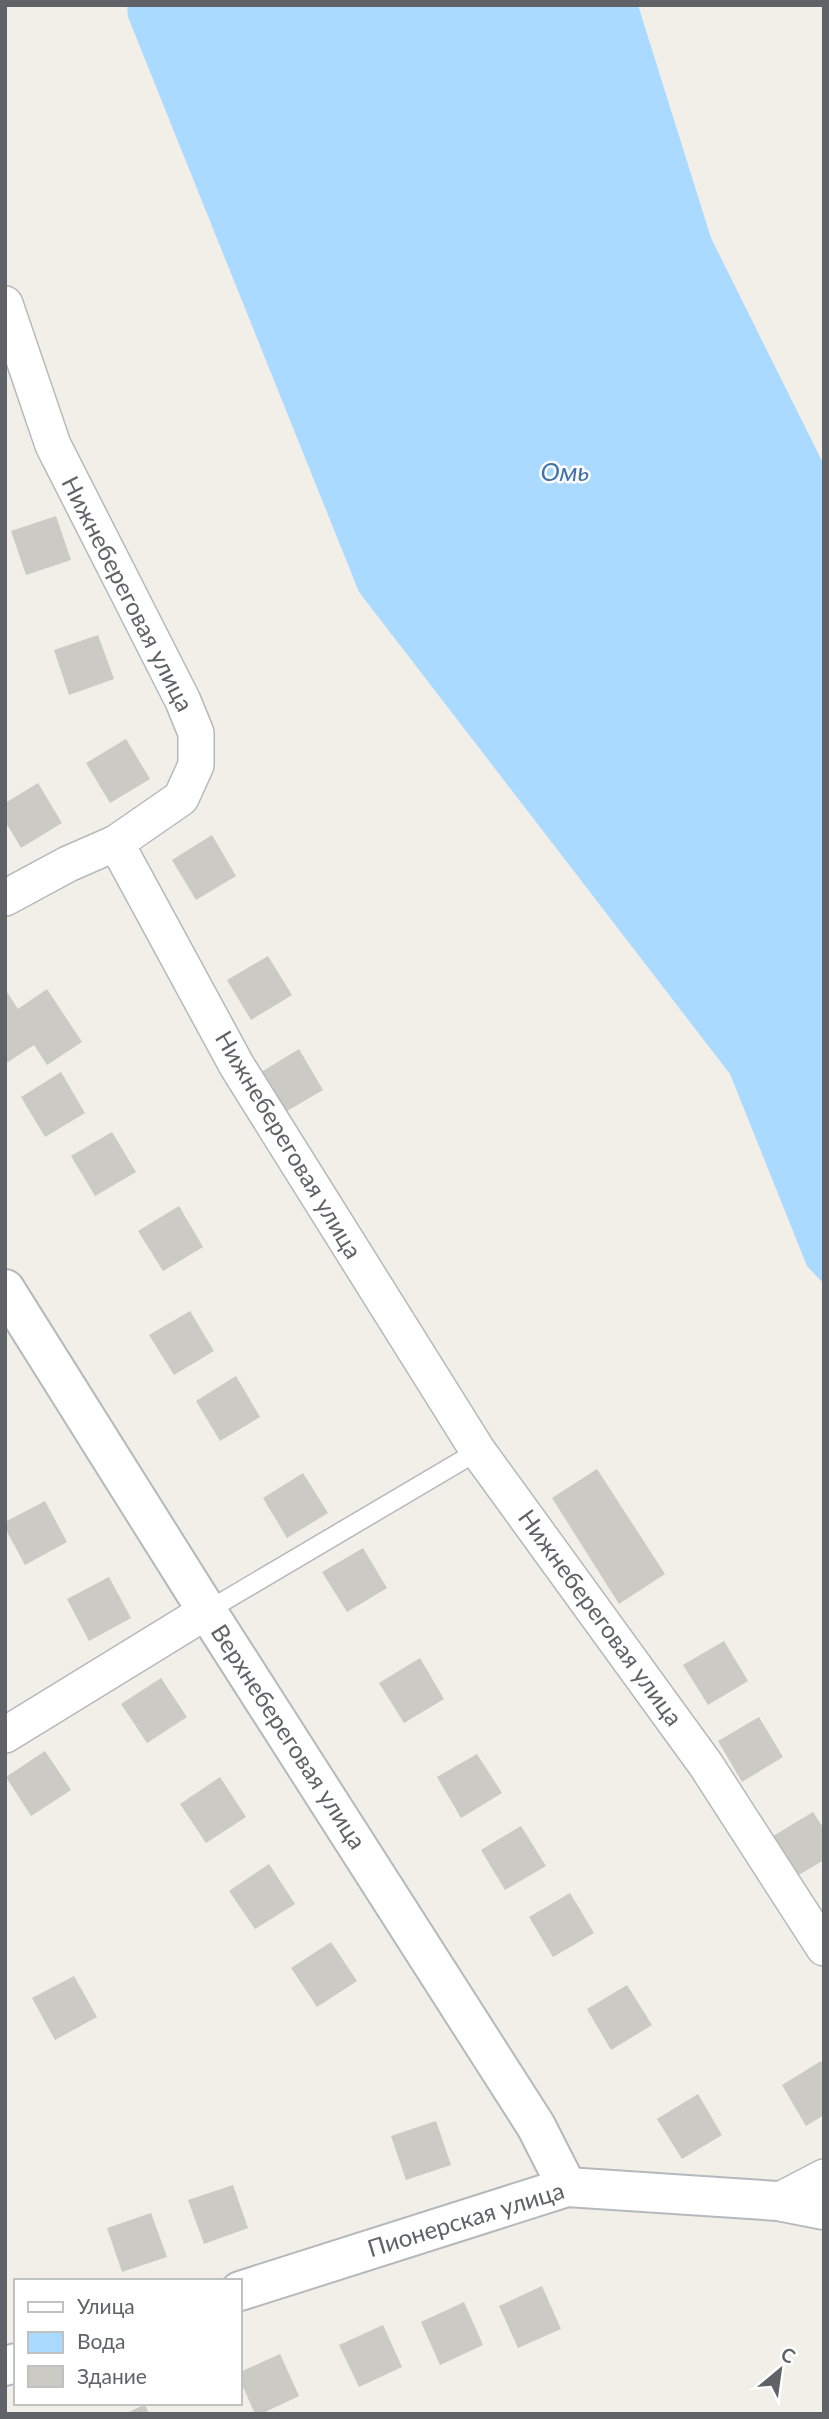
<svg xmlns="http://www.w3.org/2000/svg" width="829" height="2419" font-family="Lato,sans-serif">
<rect width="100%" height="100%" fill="#f1efe8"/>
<path fill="#aadaff" d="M 127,5 L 638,5 L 711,238 L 824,465 L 824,1284 L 807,1266 L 730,1074 L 359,592 L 128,17 Z"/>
<g fill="#cccac5">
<path d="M 56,516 L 71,560 L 26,575 L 11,531 Z"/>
<path d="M 98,635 L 114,679 L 69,695 L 54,650 Z"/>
<path d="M 126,739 L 150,779 L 110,803 L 86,763 Z"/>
<path d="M 38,783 L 62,823 L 21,848 L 5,821 L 5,803 Z"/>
<path d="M 212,835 L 236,876 L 196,900 L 172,860 Z"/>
<path d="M 268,956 L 292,995 L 251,1020 L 227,980 Z"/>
<path d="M 5,989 L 18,1009 L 47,989 L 82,1042 L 47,1065 L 34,1045 L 5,1064 Z"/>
<path d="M 299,1049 L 323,1090 L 282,1114 L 258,1074 Z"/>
<path d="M 61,1072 L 85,1113 L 45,1137 L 21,1097 Z"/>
<path d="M 112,1132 L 136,1172 L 95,1196 L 71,1156 Z"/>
<path d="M 179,1206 L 203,1247 L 163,1271 L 138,1231 Z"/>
<path d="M 190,1311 L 214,1351 L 174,1375 L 149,1335 Z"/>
<path d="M 236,1376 L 260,1417 L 220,1441 L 196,1401 Z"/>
<path d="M 597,1469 L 665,1574 L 619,1604 L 552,1498 Z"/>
<path d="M 303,1473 L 328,1513 L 287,1538 L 263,1498 Z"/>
<path d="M 45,1501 L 67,1542 L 25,1565 L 5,1528 L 5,1522 Z"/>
<path d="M 363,1548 L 387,1588 L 347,1612 L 322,1572 Z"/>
<path d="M 109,1577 L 131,1618 L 89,1641 L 67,1599 Z"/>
<path d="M 724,1641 L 748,1681 L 708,1705 L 683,1665 Z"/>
<path d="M 420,1658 L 444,1699 L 404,1723 L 379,1683 Z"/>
<path d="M 161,1678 L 187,1717 L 147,1743 L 121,1704 Z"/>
<path d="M 759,1717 L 783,1757 L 742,1782 L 718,1741 Z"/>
<path d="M 45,1751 L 71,1790 L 31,1816 L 6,1777 Z"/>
<path d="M 477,1754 L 502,1793 L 461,1818 L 437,1777 Z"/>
<path d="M 220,1777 L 246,1817 L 206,1843 L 180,1804 Z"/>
<path d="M 813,1812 L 824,1829 L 824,1860 L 797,1876 L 773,1836 Z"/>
<path d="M 521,1826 L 546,1866 L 505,1890 L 481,1850 Z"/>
<path d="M 269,1864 L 295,1904 L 255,1929 L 229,1891 Z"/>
<path d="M 570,1893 L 594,1933 L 553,1957 L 529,1917 Z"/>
<path d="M 331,1942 L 357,1981 L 317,2007 L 291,1968 Z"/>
<path d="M 74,1976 L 97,2017 L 55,2040 L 32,1998 Z"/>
<path d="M 627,1985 L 652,2025 L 611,2050 L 587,2009 Z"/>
<path d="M 821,2061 L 824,2065 L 824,2115 L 806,2126 L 782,2085 Z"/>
<path d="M 698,2094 L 722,2135 L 682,2159 L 657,2119 Z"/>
<path d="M 436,2121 L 451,2165 L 406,2180 L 391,2136 Z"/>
<path d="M 233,2185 L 248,2228 L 204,2244 L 188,2200 Z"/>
<path d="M 151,2213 L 167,2257 L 122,2272 L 107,2228 Z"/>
<path d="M 542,2286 L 561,2329 L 518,2348 L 499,2306 Z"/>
<path d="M 464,2302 L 483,2345 L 440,2365 L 421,2322 Z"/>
<path d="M 383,2325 L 402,2367 L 359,2387 L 339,2345 Z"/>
<path d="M 280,2354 L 299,2396 L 261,2414 L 255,2414 L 240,2380 L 240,2372 Z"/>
<path d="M 145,2404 L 149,2414 L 125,2414 Z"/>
</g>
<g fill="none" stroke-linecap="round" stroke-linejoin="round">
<g stroke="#b5b8bc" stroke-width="21">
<path id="service" d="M 207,1611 L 478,1451"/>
</g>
<g stroke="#b5b8bc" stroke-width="38">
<g id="minor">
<path d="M 5,304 L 53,445 L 183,701 L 196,733 L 196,765 L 181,798 L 116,843 L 237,1066 L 478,1451 L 706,1765 L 824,1948"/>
<path d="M 5,898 L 68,864 L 116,843"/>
<path d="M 5,1735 L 207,1611"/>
<path d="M 778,2201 L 824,2177"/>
</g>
</g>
<g stroke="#b5b8bc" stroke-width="42">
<g id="tertiary">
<path d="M 5,1289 L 207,1611 L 536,2126 L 567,2187"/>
<path d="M 240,2291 L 567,2187 L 778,2201 L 824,2210"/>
<path d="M 5,2366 L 16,2363"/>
</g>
</g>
<use href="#service" stroke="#fff" stroke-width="18"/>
<use href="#minor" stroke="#fff" stroke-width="35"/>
<use href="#tertiary" stroke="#fff" stroke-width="38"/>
</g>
<g text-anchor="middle" stroke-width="5" stroke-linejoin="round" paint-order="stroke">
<g font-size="24" fill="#5f6368" stroke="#fff">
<text transform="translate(127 594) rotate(63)" y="8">Нижнебереговая улица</text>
<text transform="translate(288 1145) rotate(59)" y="8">Нижнебереговая улица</text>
<text transform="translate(600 1618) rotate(54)" y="8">Нижнебереговая улица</text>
<text transform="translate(288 1737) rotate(57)" y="8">Верхнебереговая улица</text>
<text transform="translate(466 2220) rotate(-17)" y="8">Пионерская улица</text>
</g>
<g font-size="26" font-style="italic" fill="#4174aa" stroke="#fff">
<text x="565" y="481">Омь</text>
</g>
</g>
<rect width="829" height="2419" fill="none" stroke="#5f6368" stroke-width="14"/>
<rect x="14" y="2279" width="228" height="126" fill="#ffffff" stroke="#bfc1c3" stroke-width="2"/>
<rect x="28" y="2302" width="35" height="10" fill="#ffffff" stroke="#bfc1c3" stroke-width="2"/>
<text x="77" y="2314" font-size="21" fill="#5f6368">Улица</text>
<rect x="28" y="2332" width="35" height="21" fill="#aadaff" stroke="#bfc1c3" stroke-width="2"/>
<text x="77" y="2349" font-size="21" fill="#5f6368">Вода</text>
<rect x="28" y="2366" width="35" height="21" fill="#cccac5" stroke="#bfc1c3" stroke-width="2"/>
<text x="77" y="2384" font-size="21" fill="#5f6368">Здание</text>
<g transform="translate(780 2370) rotate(29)" stroke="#ffffff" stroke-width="5" paint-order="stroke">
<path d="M0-5L12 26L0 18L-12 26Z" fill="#5f6368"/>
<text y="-10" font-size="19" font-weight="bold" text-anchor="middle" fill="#5f6368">С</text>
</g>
</svg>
